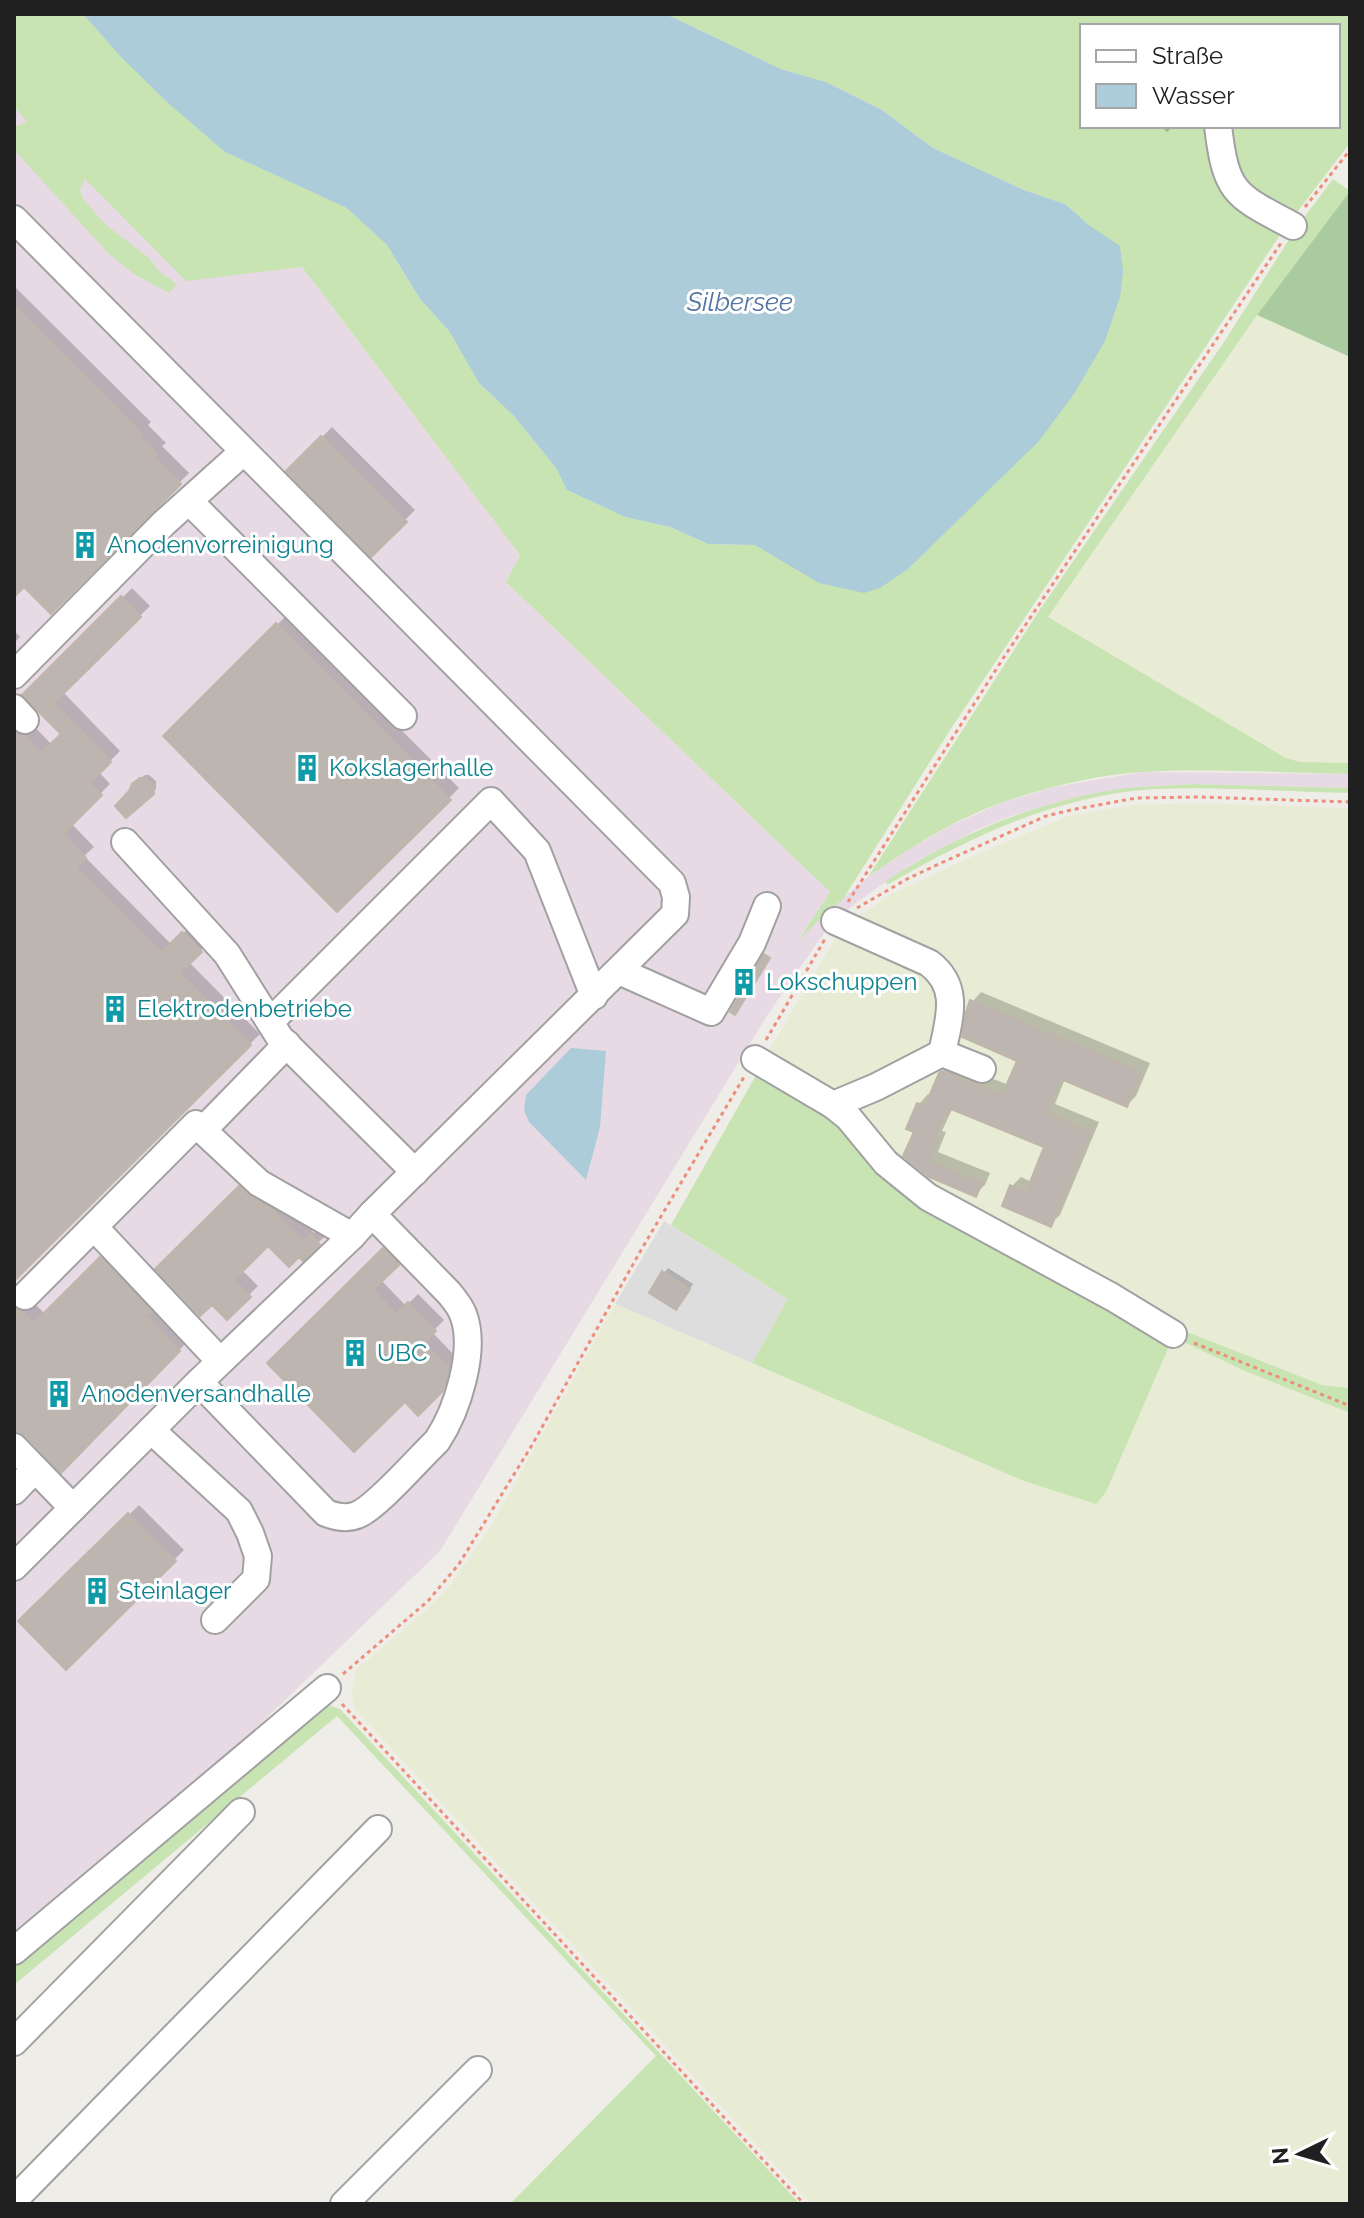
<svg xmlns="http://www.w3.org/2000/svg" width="1364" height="2218" font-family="Raleway,sans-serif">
<rect width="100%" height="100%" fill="#efede7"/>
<path fill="#dedddd" d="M 664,1221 L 788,1299 L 752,1363 L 615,1304 Z"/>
<path fill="#e8dae4" d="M 14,107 L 186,280 L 302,267 L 520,555 L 506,582 L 830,892 L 799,939 L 825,913 L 868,877 L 911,848 L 954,824 L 999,804 L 1053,787 L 1143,772 L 1350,774 L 1350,788 L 1193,784 L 1139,787 L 1069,799 L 1014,815 L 980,828 L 912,864 L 857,902 L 829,926 L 770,1011 L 440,1551 L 251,1733 L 14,1931 Z"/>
<g fill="#e9ecd5">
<path d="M 1257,315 L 1350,357 L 1350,763 L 1300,762 L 1286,758 L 1048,617 Z"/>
<path d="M 1199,803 L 1350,808 L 1350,1388 L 1322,1385 L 1177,1328 L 930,1192 L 765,1057 L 836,937 L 858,917 L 889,895 L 980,853 L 1071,815 L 1135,805 Z"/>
<path d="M 615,1304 L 1024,1481 L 1096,1504 L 1106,1491 L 1173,1337 L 1245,1371 L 1350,1413 L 1350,2204 L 811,2204 L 355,1709 L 351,1694 L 357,1669 L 425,1611 L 449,1587 L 491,1526 Z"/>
</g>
<g fill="#c8e4b2" fill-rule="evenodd">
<path d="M 14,14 L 83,14 L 119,55 L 225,152 L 348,208 L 387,245 L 420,299 L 449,331 L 479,383 L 514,416 L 556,468 L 567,490 L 625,517 L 670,527 L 708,544 L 755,545 L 776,556 L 908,569 L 963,513 L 1090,226 L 1065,204 L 1024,190 L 933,148 L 882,110 L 826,82 L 781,69 L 666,14 L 1350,14 L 1350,143 L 1284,229 L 952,727 L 843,899 L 825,914 L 798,941 L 830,892 L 506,582 L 520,555 L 302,267 L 186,281 L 85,179 L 80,190 L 83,199 L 106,225 L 149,258 L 160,272 L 173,281 L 176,285 L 169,293 L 134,274 L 108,253 L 14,150 L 14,125 L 19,126 L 27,121 L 14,107 ZM 1082,26 L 1338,26 L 1338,126 L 1082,126 Z"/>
<path d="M 1333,179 L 1350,191 L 1257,315 L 1048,617 L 1286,758 L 1300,762 L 1350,763 L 1350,774 C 1281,773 1212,768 1143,772 C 1095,775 1046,787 1001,803 C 953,820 910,848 868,877 L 1039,611 L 1226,339 L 1297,227 Z"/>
<path d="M 1193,784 L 1350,788 L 1350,793 C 1285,792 1219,786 1155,789 C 1057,795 970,837 887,885 L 886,881 C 953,837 1027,805 1107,791 C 1135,786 1164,786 1193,784 Z"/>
<path d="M 759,1070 L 841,1121 L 880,1166 L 1177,1328 L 1322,1385 L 1350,1388 L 1350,1413 L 1245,1371 L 1173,1337 L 1106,1492 L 1096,1504 L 1024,1481 L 752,1363 L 788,1299 L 671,1225 Z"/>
<path d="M 325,1704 L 340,1709 L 800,2204 L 510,2204 L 656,2056 L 337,1716 L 14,1985 L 14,1956 Z"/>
</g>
<path fill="#aacba0" d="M 1350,191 L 1350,357 L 1257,315 Z"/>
<g fill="#acccd9">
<path d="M 83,14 L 666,14 L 781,69 L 826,82 L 882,110 L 933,148 L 1024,190 L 1065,204 L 1090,226 L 1120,246 L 1123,272 L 1120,297 L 1105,341 L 1074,394 L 1039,441 L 908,569 L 880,588 L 864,593 L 819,583 L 755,545 L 708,544 L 670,527 L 625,517 L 567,490 L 556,468 L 514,416 L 479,383 L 449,331 L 420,299 L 387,245 L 347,208 L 225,152 L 168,103 L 119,55 Z"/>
<path d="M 571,1048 L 606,1051 L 600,1127 L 586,1180 L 529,1122 L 524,1110 L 526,1095 Z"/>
</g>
<g fill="#0003">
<path d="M 1160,126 L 1173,126 L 1167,132 Z"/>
<path d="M 14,286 L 151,422 L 148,425 L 166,443 L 162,446 L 189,473 L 51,611 L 24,584 L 14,595 Z"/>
<path d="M 332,427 L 415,510 L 371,554 L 289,471 Z"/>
<path d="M 132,588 L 150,606 L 63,692 L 120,751 L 99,772 L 110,784 L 71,823 L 94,847 L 84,856 L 172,945 L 193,923 L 210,941 L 189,962 L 260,1034 L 14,1278 L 14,711 L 34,726 L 52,745 L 63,734 L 25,695 Z"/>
<path d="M 287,615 L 459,788 L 338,910 L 166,736 Z"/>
<path d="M 14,630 L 20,637 L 14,643 Z"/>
<path d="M 145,775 L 149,775 L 156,781 L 156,789 L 127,815 L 138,781 Z"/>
<path d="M 981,992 L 1150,1063 L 1136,1096 L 1127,1105 L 1065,1079 L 1055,1104 L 1099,1122 L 1060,1215 L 1050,1224 L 1012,1186 L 1021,1177 L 1032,1182 L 1047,1146 L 953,1107 L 942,1131 L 946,1132 L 938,1152 L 990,1173 L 985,1185 L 975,1194 L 930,1175 L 916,1130 L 909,1127 L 919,1104 L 928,1094 L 931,1096 L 940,1074 L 952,1063 L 1009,1085 L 1019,1060 L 972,1002 Z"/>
<path d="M 249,1178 L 282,1200 L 314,1233 L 320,1227 L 327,1234 L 303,1258 L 268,1243 L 242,1270 L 258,1286 L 227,1317 L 212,1302 L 158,1269 Z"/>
<path d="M 393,1240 L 407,1254 L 381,1280 L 406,1306 L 418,1294 L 444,1320 L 432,1332 L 457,1358 L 452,1379 L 418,1413 L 405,1399 L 269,1363 Z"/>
<path d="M 111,1248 L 189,1340 L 61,1470 L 27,1434 L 14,1429 L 14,1283 L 45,1314 Z"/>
<path d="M 668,1268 L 693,1284 L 681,1303 L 664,1273 Z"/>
<path d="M 139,1505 L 184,1550 L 66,1668 L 21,1621 Z"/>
</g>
<g fill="#bdb6b0" stroke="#c0b5ab" stroke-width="2">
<path d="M 14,305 L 142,434 L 140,436 L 157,454 L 154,457 L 181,484 L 51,614 L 24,587 L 14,597 Z"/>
<path d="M 321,436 L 407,522 L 371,557 L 286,471 Z"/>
<path d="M 121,596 L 141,617 L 54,703 L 111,762 L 90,783 L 102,795 L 63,834 L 86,858 L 76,867 L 161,953 L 182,932 L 202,952 L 180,973 L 251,1045 L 14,1281 L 14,731 L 24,736 L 41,753 L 61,734 L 22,695 Z"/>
<path d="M 276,623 L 451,800 L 337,912 L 163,736 Z"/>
<path d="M 140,778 L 145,778 L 153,784 L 154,794 L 126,818 L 115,806 L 129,791 L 132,784 Z"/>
<path d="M 764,954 L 770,958 L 735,1015 L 730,1012 Z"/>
<path d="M 970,1000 L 1142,1072 L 1127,1107 L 1061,1079 L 1047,1113 L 1091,1132 L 1051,1227 L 1002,1206 L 1010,1185 L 1026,1192 L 1044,1147 L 951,1109 L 948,1115 L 945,1113 L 934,1140 L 938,1142 L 930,1161 L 982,1183 L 976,1197 L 929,1177 L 903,1156 L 914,1132 L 906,1129 L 917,1103 L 925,1106 L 939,1073 L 942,1071 L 1002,1095 L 1017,1061 L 962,1037 L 966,1012 Z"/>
<path d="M 239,1186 L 251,1197 L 272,1209 L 304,1241 L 310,1234 L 320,1245 L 303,1261 L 299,1257 L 289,1267 L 268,1246 L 234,1280 L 251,1297 L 227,1320 L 212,1305 L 200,1316 L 155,1269 Z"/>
<path d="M 383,1248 L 399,1265 L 373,1290 L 396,1314 L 408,1302 L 436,1331 L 424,1343 L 449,1368 L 443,1391 L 418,1416 L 405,1402 L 354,1452 L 267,1363 Z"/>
<path d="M 100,1257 L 152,1312 L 144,1314 L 180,1351 L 61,1473 L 26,1436 L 14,1431 L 14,1307 L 23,1312 L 34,1323 Z"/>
<path d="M 662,1271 L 690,1289 L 676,1310 L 649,1293 Z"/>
<path d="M 128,1513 L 176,1561 L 66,1670 L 18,1621 Z"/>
</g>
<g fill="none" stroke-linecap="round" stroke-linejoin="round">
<g stroke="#a1a1a1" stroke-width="30">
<g id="minor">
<path d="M 1218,126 C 1226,194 1235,195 1293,226"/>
<path d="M 14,219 L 672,883 L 676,897 L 675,914 L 372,1214 L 352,1236 L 199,1382 L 14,1567"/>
<path d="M 189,501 L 403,716"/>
<path d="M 14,675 L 164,523 L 243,452"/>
<path d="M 14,708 L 25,720"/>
<path d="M 125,842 L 227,954 L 280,1038 L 415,1172"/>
<path d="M 835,921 L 929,963 C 961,987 949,1019 942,1053 L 982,1069"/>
<path d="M 619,971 L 711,1012 L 752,943 L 767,906"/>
<path d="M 270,1022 L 491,801 L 537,851 L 594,996"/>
<path d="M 755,1059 L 833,1105 L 848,1117 L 886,1163 L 928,1197 L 1112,1297 L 1173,1334"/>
<path d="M 833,1105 L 876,1087 L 942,1053"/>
<path d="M 203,1130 L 287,1044"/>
<path d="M 94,1227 L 220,1361"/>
<path d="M 25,1296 L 196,1124 L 259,1183 L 352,1236"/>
<path d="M 199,1382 L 326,1513 C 336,1517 347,1519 357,1515 C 376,1508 420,1457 437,1441 C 457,1411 477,1350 463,1314 C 460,1306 454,1299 449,1293 L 372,1214"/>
<path d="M 151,1430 L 239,1511 L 250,1533 L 258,1556 L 256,1579 L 215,1620"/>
<path d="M 14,1447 L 73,1508"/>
<path d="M 14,1491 L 35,1469"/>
<path d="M 14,1951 L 327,1688"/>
<path d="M 14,2042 L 241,1812"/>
<path d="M 14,2200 L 378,1829"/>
<path d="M 344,2204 L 478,2070"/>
</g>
</g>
<g stroke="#ec8e7b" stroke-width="3" stroke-dasharray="4 4" stroke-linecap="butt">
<path d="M 1305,207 L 1350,150"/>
<path d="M 848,902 L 1004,657 L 1281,243"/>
<path d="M 857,908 L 907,879 L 941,863 L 1046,816 L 1071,810 L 1136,798 L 1199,797 L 1350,802"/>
<path d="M 766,1040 L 825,939"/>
<path d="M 1194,1343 L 1350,1406"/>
<path d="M 343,1674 L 428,1601 L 459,1564 L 532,1445 L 641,1250 L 744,1077"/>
<path d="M 342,1704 L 804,2204"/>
</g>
<use href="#minor" stroke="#fff" stroke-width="26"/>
</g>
<defs>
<g id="building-bare" transform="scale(2.16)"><path d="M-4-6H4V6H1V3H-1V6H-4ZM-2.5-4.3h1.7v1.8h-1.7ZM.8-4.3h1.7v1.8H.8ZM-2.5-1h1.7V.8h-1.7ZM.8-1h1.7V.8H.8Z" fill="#0f9aa8" stroke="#fff" stroke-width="2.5" paint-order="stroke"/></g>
</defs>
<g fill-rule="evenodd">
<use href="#building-bare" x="85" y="545"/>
<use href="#building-bare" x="307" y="768"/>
<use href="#building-bare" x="744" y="982"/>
<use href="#building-bare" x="115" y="1009"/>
<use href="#building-bare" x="355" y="1353"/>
<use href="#building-bare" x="59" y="1394"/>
<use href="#building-bare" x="97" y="1591"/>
</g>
<g text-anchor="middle" stroke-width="6" stroke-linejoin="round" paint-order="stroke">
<g font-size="24" fill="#0d838f" stroke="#fff" text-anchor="start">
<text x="107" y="553">Anodenvorreinigung</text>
<text x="329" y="776">Kokslagerhalle</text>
<text x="766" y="990">Lokschuppen</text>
<text x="137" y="1017">Elektrodenbetriebe</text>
<text x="377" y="1361">UBC</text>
<text x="81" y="1402">Anodenversandhalle</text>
<text x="119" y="1599">Steinlager</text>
</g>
<g font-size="26" font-style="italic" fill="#5274a0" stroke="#fff">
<text x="740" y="311">Silbersee</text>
</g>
</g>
<rect width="1364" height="2218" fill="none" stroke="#202020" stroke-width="32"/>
<rect x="1080" y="24" width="260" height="104" fill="#ffffff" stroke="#a6a6a6" stroke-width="2"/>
<rect x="1096" y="50" width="40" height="12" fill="#ffffff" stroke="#a6a6a6" stroke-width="2"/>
<text x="1152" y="64" font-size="24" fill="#202020">Straße</text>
<rect x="1096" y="84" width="40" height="24" fill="#acccd9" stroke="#a6a6a6" stroke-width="2"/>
<text x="1152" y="104" font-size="24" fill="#202020">Wasser</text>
<g transform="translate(1300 2154) rotate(265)" stroke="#ffffff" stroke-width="6" paint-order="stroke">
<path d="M0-6L14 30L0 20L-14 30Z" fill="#202020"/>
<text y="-12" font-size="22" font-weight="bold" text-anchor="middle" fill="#202020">N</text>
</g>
</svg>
